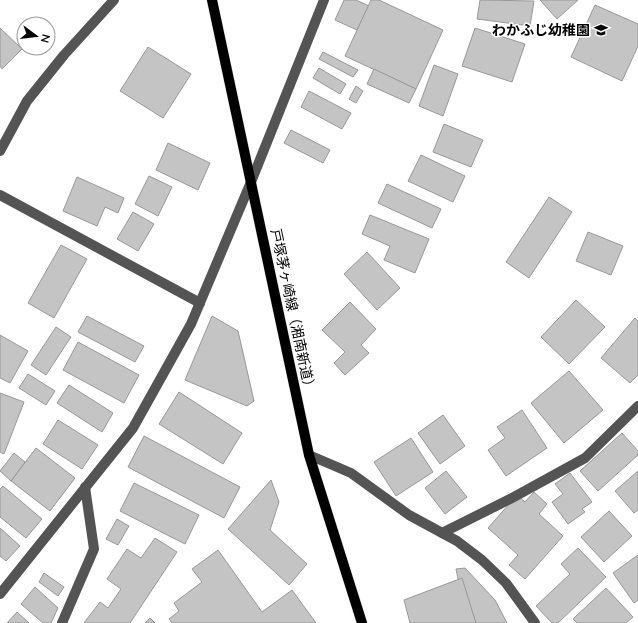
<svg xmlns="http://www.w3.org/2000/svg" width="638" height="623" font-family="Mulish,'Noto Sans JP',sans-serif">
<rect width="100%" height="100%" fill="#fff"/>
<g fill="#c4c4c4" stroke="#989898">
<path d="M 344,0 L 356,0 L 369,6 L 357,30 L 335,20 Z"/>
<path d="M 371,0 L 379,0 L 443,30 L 416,89 L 345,56 Z"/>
<path d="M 480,0 L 534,1 L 530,26 L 477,19 Z"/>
<path d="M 540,0 L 578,0 L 557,19 Z"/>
<path d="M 595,5 L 638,24 L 638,46 L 622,81 L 571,57 Z"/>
<path d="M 0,28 L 22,49 L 2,69 L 0,66 Z"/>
<path d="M 475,28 L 525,44 L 512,82 L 462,66 Z"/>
<path d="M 148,47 L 191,74 L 163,118 L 120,91 Z"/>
<path d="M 323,52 L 358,70 L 353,77 L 319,59 Z"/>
<path d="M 434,65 L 458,74 L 443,116 L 419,106 Z"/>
<path d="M 319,68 L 346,84 L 340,94 L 313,78 Z"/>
<path d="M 374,69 L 416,89 L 409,103 L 367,84 Z"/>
<path d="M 356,86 L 363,91 L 356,103 L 349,99 Z"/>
<path d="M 309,91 L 351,113 L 342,129 L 301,107 Z"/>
<path d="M 444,124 L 483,140 L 471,167 L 433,152 Z"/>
<path d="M 291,130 L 330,150 L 323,163 L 284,143 Z"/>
<path d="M 168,143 L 210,163 L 198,190 L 156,170 Z"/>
<path d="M 421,155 L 465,176 L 453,202 L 408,181 Z"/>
<path d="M 149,176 L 172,187 L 158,216 L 135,204 Z"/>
<path d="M 77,177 L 124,198 L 118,213 L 105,207 L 97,226 L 63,211 Z"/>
<path d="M 387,184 L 441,209 L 432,228 L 378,203 Z"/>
<path d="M 549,197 L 572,212 L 529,278 L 506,262 Z"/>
<path d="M 133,212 L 154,224 L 138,251 L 117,239 Z"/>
<path d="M 370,215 L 429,239 L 415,273 L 384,260 L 390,246 L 362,234 Z"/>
<path d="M 588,232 L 623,246 L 611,275 L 576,261 Z"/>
<path d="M 61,245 L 87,259 L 54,318 L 28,303 Z"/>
<path d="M 367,252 L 400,288 L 377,310 L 344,274 Z"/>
<path d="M 576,300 L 605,327 L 569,364 L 541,337 Z"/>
<path d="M 350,302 L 376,329 L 361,345 L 369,353 L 345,375 L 334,363 L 345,352 L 322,330 Z"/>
<path d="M 87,316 L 144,346 L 135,362 L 78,332 Z"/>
<path d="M 212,316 L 238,331 L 254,401 L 247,406 L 185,380 Z"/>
<path d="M 635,318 L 638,321 L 638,375 L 630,383 L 601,358 Z"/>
<path d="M 56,327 L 71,337 L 46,375 L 31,365 Z"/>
<path d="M 0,335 L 28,351 L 10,383 L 0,378 Z"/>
<path d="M 78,342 L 139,375 L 124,403 L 63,370 Z"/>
<path d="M 569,371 L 603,410 L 564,443 L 531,403 Z"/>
<path d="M 28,374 L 55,391 L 46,405 L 19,388 Z"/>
<path d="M 69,385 L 113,413 L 102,432 L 57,403 Z"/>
<path d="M 179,392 L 242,433 L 223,464 L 159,424 Z"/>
<path d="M 0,393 L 24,402 L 4,454 L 0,452 Z"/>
<path d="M 522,410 L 547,448 L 506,476 L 488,450 L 505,438 L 497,427 Z"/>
<path d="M 443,415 L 465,446 L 440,464 L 418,433 Z"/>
<path d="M 58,420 L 98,445 L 82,469 L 43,444 Z"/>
<path d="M 622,433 L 638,451 L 638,455 L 598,491 L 580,471 Z"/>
<path d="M 144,436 L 240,487 L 224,518 L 128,467 Z"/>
<path d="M 411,438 L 433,472 L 396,496 L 374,462 Z"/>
<path d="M 36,448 L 75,478 L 50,511 L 11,481 Z"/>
<path d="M 14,453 L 25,462 L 11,481 L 0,471 Z"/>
<path d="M 446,471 L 467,497 L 445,514 L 425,488 Z"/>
<path d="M 638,471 L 638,510 L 634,513 L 615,491 Z"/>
<path d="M 570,473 L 592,502 L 582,509 L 585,512 L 568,524 L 552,502 L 563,494 L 555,484 Z"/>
<path d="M 271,480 L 279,502 L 270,530 L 307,564 L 289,585 L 228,529 Z"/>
<path d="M 134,483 L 199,515 L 185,544 L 120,511 Z"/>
<path d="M 3,486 L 42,519 L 26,538 L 0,517 L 0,489 Z"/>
<path d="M 534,492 L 547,504 L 539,514 L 563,536 L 525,579 L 509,565 L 518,555 L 488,528 L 517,495 L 525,502 Z"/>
<path d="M 609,511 L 632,536 L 604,562 L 581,537 Z"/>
<path d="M 117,519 L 129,526 L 118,545 L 106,539 Z"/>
<path d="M 0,528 L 20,546 L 6,561 L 0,556 Z"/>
<path d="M 155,538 L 177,552 L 130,623 L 84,623 L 100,602 L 108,608 L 121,589 L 107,579 L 127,549 L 141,558 Z"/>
<path d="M 578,548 L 606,577 L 558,623 L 552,623 L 536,606 L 570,574 L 561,564 Z"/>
<path d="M 218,550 L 262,612 L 292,590 L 316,623 L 172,623 L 169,619 L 179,611 L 174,603 L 202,582 L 192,569 Z"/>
<path d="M 638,555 L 638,600 L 634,603 L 613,573 Z"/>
<path d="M 465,568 L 495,600 L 507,623 L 467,623 L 456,569 Z"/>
<path d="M 44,573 L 64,587 L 58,596 L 39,582 Z"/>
<path d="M 462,578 L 476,623 L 410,623 L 404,600 Z"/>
<path d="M 35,587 L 58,608 L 51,623 L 43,623 L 21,604 Z"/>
<path d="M 606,588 L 633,617 L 626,623 L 577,623 L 573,619 Z"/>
<path d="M 17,612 L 29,623 L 7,623 Z"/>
<path d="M 150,618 L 155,623 L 145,623 Z"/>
</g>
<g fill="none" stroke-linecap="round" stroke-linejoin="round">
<g stroke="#dbdbdb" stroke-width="11">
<path id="major" d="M 212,0 L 309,455 L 362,623"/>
</g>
<g stroke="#545454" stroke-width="10">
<path d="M 0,151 L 27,101 L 64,55 L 114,0"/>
<path d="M 0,195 L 200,303"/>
<path d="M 309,455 L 351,473 L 409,515 L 457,541 L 482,560 L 506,583 L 535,623"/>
<path d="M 442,533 L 510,499 L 585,458 L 638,406"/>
<path d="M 0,594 L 133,428 L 191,324 L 251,182 L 324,0"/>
<path d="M 62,623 L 94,549 L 85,487"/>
</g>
<use href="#major" stroke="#000" stroke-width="10"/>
</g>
<defs>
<g id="school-bare" transform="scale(1.08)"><path d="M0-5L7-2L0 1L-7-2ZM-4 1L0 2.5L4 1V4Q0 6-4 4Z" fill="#000" stroke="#fff" stroke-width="2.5" paint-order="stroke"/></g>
</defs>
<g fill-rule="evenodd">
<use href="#school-bare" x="601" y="30"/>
</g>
<g text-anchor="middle" stroke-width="3" stroke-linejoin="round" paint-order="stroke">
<g font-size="14" font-weight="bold" fill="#000" stroke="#fff" text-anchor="end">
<text x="590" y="35">わかふじ幼稚園</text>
</g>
<g font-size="14" fill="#000" stroke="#fff">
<text transform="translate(293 311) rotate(78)" y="5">戸塚茅ヶ崎線（湘南新道）</text>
</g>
</g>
<g transform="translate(36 36) rotate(105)"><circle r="19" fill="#ffffff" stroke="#999999"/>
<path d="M0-3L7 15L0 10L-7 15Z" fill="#000000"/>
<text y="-6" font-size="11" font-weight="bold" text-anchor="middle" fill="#000000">N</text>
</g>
</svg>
